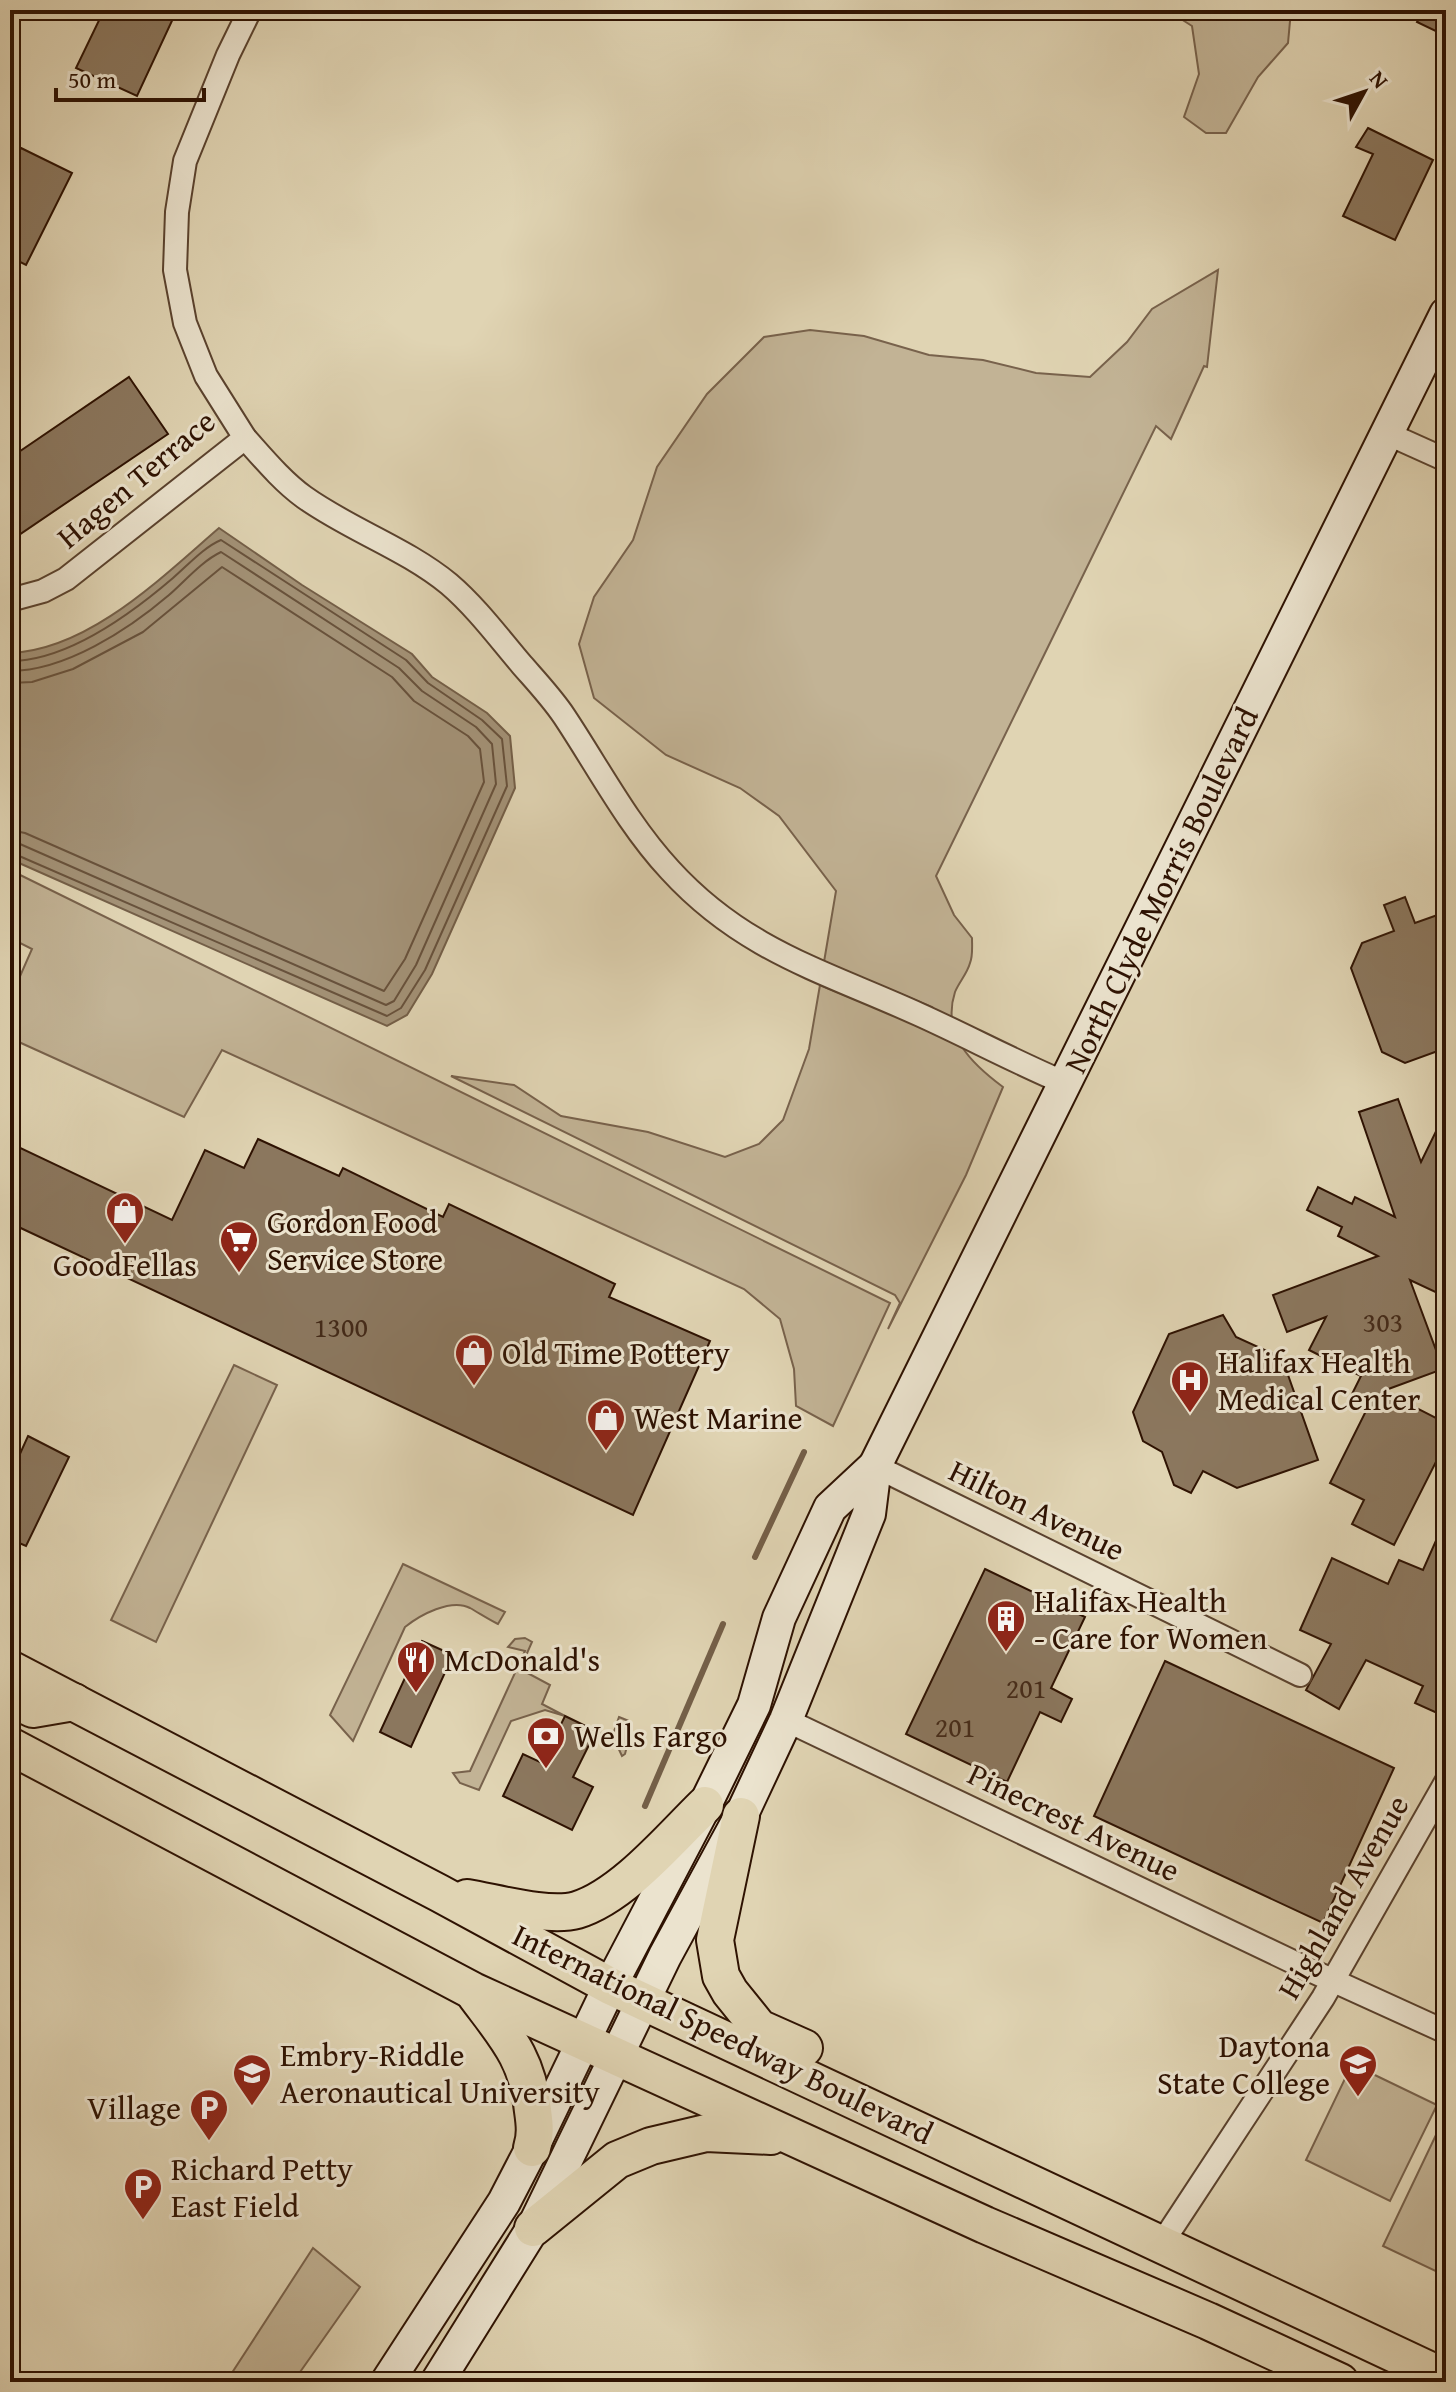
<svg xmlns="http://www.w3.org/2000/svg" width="1456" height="2392" font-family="'Gentium Book Plus',serif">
<rect width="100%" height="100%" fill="#e0d4b3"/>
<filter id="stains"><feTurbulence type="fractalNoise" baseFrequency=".0025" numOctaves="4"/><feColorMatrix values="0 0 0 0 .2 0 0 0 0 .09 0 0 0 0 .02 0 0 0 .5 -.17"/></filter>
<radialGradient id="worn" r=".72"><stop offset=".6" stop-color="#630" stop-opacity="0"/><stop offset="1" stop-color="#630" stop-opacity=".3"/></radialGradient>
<g fill="#c2b395" stroke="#78624c" stroke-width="2">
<path d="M 1167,10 L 1291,10 L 1288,43 L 1258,77 L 1226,133 L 1206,133 L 1184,117 L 1199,74 L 1192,26 Z"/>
<path d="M 1218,270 L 1207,367 L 1204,366 L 1171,439 L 1156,426 L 936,876 L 954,915 L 972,938 C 972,946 973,956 970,963 C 967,974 959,982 955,992 C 941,1035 972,1064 1003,1087 L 966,1175 L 888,1329 L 900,1303 L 895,1295 L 451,1076 L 514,1085 L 561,1116 L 648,1132 L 725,1157 L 759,1144 L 783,1120 L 809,1049 L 820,985 L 922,1027 L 932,1007 L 824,962 L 836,891 L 779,816 L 740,788 L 666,755 L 594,698 L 579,644 L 594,597 L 633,540 L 657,467 L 707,394 L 764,337 L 810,330 L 864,336 L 929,355 L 983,360 L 1036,373 L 1090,377 L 1127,342 L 1152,309 Z"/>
<path d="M 10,870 L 890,1303 L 833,1426 L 796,1406 L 794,1369 L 780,1319 L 744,1289 L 222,1050 L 184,1117 L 10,1038 L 10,999 L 32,949 L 10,938 Z"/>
<path d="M 234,1365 L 277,1385 L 156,1642 L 111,1620 Z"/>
<path d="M 403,1564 L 505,1612 L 498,1624 C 488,1619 479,1613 470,1608 C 451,1598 420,1615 405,1627 L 353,1741 L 330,1715 Z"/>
<path d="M 525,1638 L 532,1642 L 520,1669 L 550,1685 L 542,1704 L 565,1716 L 545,1710 L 511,1721 L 479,1790 L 460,1783 L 453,1773 L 470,1771 L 525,1651 L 508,1647 L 515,1639 Z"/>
<path d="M 619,1717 L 629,1721 L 631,1730 L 625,1754 L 622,1756 L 615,1741 L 596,1731 L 612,1737 Z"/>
<path d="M 1352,2064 L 1437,2105 L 1390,2201 L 1306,2160 Z"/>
<path d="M 1446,2114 L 1446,2276 L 1383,2246 Z"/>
<path d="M 313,2248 L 360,2287 L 293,2382 L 226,2382 Z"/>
</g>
<path fill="#a39277" stroke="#745f48" stroke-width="2" d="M 219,528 L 302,585 L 412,654 L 432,677 L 487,713 L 510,736 L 515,788 L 432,974 L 407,1015 L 387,1026 L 10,859 L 10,653 C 89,650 162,577 219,528 Z"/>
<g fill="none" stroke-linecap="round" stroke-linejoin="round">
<g stroke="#68523c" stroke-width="2">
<path d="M 10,661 C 68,661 131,614 173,578 C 187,566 204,547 221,540 L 406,660 L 428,683 L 482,720 L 502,739 L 507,786 L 425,970 L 401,1008 L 387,1016 L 10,852"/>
<path d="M 10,671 C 65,671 128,630 169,595 C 185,581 202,561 221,552 L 399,668 L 422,691 L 476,727 L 492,744 L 496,784 L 416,965 L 394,1001 L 386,1005 L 20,844 L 10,842"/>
<path d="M 10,683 L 32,682 L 73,669 L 143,632 L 222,567 L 392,677 L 414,701 L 468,736 L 480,749 L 484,782 L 405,959 L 384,991 L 25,833 L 10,830"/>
</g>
<g stroke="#745f48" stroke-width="6">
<path d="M 755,1557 L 804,1452"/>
<path d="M 645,1806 L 723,1624"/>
</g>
</g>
<g fill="#8b775e" stroke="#2e1202" stroke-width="2">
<path d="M 104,10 L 177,10 L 137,96 L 76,68 Z"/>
<path d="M 1423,10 L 1446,10 L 1446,36 L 1417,22 Z"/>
<path d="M 1368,128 L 1433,160 L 1395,240 L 1343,216 L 1373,154 L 1356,147 Z"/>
<path d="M 21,148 L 72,173 L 26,265 L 10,257 L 10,170 Z"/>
<path d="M 129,377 L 168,434 L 10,541 L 10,458 Z"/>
<path d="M 1405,897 L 1415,923 L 1446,912 L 1446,1048 L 1405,1063 L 1382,1052 L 1351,968 L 1362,943 L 1394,931 L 1384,905 Z"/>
<path d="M 1398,1099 L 1421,1162 L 1446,1111 L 1446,1297 L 1410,1280 L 1443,1369 L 1383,1391 L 1446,1423 L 1446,1442 L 1394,1545 L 1352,1524 L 1364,1500 L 1330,1483 L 1366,1411 L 1348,1402 L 1361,1376 L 1309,1350 L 1326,1317 L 1287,1332 L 1273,1295 L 1378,1256 L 1338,1236 L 1342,1227 L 1307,1210 L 1318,1187 L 1352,1204 L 1355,1197 L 1395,1217 L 1359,1112 Z"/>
<path d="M 258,1139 L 339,1176 L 343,1168 L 443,1217 L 449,1204 L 615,1284 L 609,1297 L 710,1341 L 633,1515 L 10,1223 L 10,1143 L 172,1220 L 205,1150 L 244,1168 Z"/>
<path d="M 1223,1315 L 1236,1337 L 1282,1358 L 1318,1460 L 1237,1488 L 1203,1471 L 1191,1493 L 1174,1485 L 1162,1452 L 1143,1441 L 1133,1412 L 1169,1334 Z"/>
<path d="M 28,1436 L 69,1457 L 26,1546 L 10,1539 L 10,1476 Z"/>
<path d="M 1446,1518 L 1446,1717 L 1415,1703 L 1423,1686 L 1366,1660 L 1339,1709 L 1306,1690 L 1331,1644 L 1300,1630 L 1332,1558 L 1388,1584 L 1399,1560 L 1423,1570 Z"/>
<path d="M 985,1569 L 1085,1617 L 1051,1688 L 1072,1699 L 1061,1722 L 1040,1712 L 1007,1782 L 906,1734 Z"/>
<path d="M 422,1641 L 453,1655 L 411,1747 L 380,1732 Z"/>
<path d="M 1165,1661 L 1394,1768 L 1323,1923 L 1094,1816 Z"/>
<path d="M 565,1716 L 596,1731 L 573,1777 L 593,1787 L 572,1830 L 503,1796 L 523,1754 L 542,1763 Z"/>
</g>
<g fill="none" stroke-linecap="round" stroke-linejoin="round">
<g stroke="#5a422e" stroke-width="26">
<g id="minor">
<path d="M 1386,433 L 1446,460"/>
<path d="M 245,438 C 263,458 282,481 304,497 C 350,530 405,548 449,584 C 476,607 499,638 522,665 C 536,681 552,698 564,716 C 598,767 628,825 670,870 C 743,950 823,971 918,1014 C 967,1036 1015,1062 1065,1083"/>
<path d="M 10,600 L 43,591 L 66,579 L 245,438 L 206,376 L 185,323 L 175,270 L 177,212 L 185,161 L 228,55 L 250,10"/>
<path d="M 875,1466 L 1300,1675"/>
<path d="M 786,1720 L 1312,1971 L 1446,2032"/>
<path d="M 1162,2243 L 1323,1998 L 1446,1782"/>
</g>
</g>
<g stroke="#2e1202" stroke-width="36">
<g id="secondary">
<path d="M 387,2382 L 504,2202 L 532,2148 L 610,1986 L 705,1805 L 754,1705 L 779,1618 L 830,1508 L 875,1466"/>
<path d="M 437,2382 L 533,2228 L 665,1956 L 741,1816 L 786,1720 L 869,1514 L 875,1466 L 1446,314"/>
</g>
</g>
<g stroke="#2e1202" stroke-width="40">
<g id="primary">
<path d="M 10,1669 L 439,1893 L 610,1986 L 1446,2378"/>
<path d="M 10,1698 L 33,1709 L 74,1702"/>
<path d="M 10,1746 L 473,1991 L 985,2225 L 1208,2321 L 1340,2382"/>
<path d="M 741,1816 L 715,1940 L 721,1976 L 730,1992 L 759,2028 L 804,2048"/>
<path d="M 467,1898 C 497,1903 549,1918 577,1910 C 623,1896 671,1838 705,1805"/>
<path d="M 476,1996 C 506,2036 528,2059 533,2111 C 535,2125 536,2135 532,2148"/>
<path d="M 533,2228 L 617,2160 L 651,2146 L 706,2133 L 771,2136"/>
</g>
</g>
<use href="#minor" stroke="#ebe3ce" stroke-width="22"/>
<use href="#secondary" stroke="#ebe3ce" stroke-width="32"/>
<use href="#primary" stroke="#e0d4b3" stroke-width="36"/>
</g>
<defs>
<g id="shop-pin" transform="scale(2)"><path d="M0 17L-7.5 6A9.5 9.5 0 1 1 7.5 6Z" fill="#8f2418" stroke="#ebe3ce"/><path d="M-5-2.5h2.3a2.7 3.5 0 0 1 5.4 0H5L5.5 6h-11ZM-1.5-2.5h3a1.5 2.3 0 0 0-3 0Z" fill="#fff"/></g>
<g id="supermarket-pin" transform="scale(2)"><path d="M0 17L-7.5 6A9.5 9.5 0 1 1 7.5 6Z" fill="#8f2418" stroke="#ebe3ce"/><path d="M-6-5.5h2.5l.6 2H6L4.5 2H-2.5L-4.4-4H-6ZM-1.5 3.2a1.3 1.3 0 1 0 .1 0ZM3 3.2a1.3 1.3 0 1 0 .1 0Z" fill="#fff"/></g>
<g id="hospital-pin" transform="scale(2)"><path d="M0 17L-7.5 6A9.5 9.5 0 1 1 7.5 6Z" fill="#8f2418" stroke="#ebe3ce"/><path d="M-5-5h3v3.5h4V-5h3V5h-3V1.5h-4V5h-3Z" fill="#fff"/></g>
<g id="building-pin" transform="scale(2)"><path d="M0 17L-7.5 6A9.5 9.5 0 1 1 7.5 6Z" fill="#8f2418" stroke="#ebe3ce"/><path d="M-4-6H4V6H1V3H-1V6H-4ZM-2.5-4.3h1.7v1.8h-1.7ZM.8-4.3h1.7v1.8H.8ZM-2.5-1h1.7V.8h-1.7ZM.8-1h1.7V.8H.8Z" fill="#fff"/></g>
<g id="restaurant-pin" transform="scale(2)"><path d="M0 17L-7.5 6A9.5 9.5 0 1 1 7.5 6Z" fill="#8f2418" stroke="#ebe3ce"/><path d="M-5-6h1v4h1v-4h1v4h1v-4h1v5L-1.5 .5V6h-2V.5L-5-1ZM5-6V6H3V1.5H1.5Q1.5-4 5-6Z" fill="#fff"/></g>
<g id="bank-pin" transform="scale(2)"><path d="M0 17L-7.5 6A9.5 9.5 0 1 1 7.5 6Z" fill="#8f2418" stroke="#ebe3ce"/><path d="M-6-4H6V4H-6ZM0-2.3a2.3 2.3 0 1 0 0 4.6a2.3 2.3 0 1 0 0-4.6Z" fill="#fff"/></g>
<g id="university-pin" transform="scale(2)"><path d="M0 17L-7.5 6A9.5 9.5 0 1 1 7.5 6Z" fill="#8f2418" stroke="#ebe3ce"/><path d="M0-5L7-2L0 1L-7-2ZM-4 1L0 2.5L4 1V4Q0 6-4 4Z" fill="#fff"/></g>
<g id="parking-pin" transform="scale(2)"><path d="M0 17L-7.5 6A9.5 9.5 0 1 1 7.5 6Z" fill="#8f2418" stroke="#ebe3ce"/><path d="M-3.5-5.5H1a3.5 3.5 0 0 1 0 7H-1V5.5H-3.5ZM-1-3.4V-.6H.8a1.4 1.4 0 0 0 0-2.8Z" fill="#fff"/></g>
</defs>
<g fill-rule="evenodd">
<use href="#shop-pin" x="125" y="1211"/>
<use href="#supermarket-pin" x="239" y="1240"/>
<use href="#shop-pin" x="474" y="1353"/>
<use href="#hospital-pin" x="1190" y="1380"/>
<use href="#shop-pin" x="606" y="1418"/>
<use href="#building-pin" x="1006" y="1619"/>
<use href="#restaurant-pin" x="416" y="1660"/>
<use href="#bank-pin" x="546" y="1736"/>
<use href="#university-pin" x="1358" y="2064"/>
<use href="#university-pin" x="252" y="2073"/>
<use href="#parking-pin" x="209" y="2108"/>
<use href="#parking-pin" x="143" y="2187"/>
</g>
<g text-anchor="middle" stroke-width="6" stroke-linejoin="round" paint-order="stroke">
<g font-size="28" fill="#452b19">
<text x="1383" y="1332">303</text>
<text x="341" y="1337">1300</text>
<text x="1026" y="1698">201</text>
<text x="955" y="1737">201</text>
</g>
<g font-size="32" fill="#2e1202" stroke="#ebe3ce">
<text transform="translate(136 479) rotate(-40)" y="11">Hagen Terrace</text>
<text transform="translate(1161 890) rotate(-64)" y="11">North Clyde Morris Boulevard</text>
<text transform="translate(1037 1510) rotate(26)" y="11">Hilton Avenue</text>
<text transform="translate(1074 1822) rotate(26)" y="11">Pinecrest Avenue</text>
<text transform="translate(1343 1897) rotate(-60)" y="11">Highland Avenue</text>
<text transform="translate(723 2034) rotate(26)" y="11">International Speedway Boulevard</text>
</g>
<g font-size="32" fill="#2e1202" stroke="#ebe3ce" text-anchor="start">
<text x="267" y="1233">Gordon Food<tspan x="267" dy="37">Service Store</tspan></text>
<text x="125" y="1276" text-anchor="middle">GoodFellas</text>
<text x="502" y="1364">Old Time Pottery</text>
<text x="1218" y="1373">Halifax Health<tspan x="1218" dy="37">Medical Center</tspan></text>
<text x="634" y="1429">West Marine</text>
<text x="1034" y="1612">Halifax Health<tspan x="1034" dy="37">- Care for Women</tspan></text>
<text x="444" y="1671">McDonald's</text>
<text x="574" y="1747">Wells Fargo</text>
<text x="1330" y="2057" text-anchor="end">Daytona<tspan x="1330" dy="37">State College</tspan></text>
<text x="280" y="2066">Embry-Riddle<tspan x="280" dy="37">Aeronautical University</tspan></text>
<text x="181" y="2119" text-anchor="end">Village</text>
<text x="171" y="2180">Richard Petty<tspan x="171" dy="37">East Field</tspan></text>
</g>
</g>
<rect width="1456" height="2392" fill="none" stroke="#e0d4b3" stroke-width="40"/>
<rect x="12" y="12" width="1432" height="2368" fill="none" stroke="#2e1202" stroke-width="4"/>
<rect x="20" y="20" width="1416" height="2352" fill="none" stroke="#2e1202" stroke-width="2"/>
<g transform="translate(1364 92) rotate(50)" stroke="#ebe3ce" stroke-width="6" paint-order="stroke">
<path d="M0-6L14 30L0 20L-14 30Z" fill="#2e1202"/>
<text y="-12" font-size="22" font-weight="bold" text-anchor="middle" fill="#2e1202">N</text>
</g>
<path d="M56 88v12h148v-12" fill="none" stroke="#2e1202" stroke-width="4"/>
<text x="68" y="88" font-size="24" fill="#2e1202" stroke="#ebe3ce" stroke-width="6" paint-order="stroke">50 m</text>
<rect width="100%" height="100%" filter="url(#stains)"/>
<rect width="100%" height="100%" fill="url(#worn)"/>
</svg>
